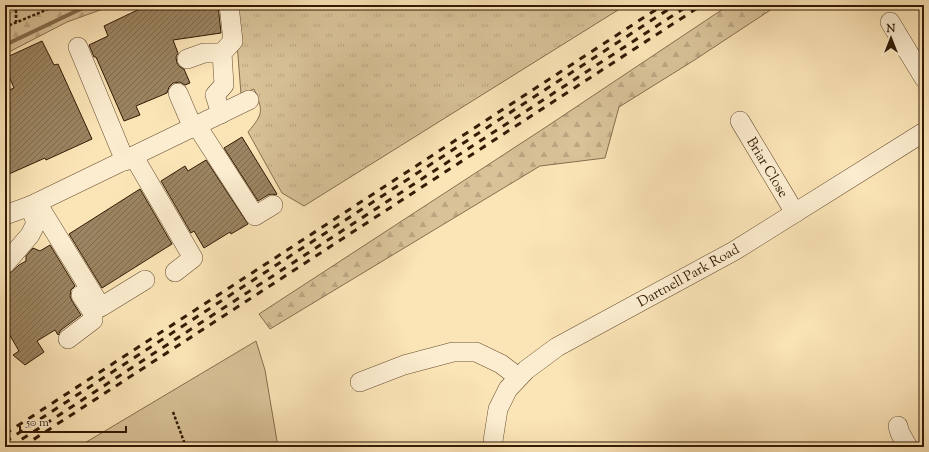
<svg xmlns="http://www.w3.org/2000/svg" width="929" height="452" font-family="'Sorts Mill Goudy',serif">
<defs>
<pattern id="grass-tufts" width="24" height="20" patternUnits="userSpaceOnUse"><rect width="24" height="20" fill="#d9c298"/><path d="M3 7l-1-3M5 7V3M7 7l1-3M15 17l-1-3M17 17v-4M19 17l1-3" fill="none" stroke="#bba682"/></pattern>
<pattern id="forest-firs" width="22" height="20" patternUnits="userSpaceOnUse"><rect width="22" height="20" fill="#d9c298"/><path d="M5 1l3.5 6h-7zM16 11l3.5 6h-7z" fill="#bba682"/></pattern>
<pattern id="building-hatch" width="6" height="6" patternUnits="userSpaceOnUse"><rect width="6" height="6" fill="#9b8461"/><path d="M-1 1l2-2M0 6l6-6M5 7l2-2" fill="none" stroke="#7f6b4e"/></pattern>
</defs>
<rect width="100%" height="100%" fill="#fbe4b6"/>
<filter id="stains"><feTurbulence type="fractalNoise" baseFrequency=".005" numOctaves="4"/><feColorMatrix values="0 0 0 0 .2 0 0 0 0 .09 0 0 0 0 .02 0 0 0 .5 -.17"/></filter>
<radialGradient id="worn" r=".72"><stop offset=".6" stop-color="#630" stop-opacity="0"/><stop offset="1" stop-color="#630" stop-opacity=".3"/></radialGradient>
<path fill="url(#grass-tufts)" stroke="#866e4e" d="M 234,5 L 626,5 L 304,206 L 282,193 L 248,132 C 264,113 263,111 254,89 L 241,94 Z"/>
<g fill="url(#forest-firs)" stroke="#866e4e">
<path d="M 22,5 L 114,5 L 67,22 L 5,54 L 5,17 Z"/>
<path d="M 729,5 L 778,5 L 693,61 L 619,107 L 605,158 L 540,166 L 270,329 L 259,314 L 543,129 Z"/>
</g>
<path fill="#d9c298" stroke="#866e4e" d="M 256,341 L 265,370 L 278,447 L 78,447 Z"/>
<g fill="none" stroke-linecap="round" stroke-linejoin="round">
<path stroke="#826b4b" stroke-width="4" d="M 5,45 L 89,5"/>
</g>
<g fill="url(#building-hatch)" stroke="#331b05">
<path d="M 148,5 L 218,5 L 221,33 L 173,40 L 178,53 L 176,57 L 177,63 L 180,67 L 184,69 L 190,83 L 185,85 L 180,82 L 173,83 L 169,87 L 167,93 L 136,106 L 140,115 L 124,121 L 96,57 L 94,57 L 89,45 L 108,36 L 104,26 Z"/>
<path d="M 42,41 L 54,65 L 58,64 L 92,139 L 46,160 L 45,158 L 9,174 L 5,165 L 5,92 L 14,88 L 5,67 L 5,58 Z"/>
<path d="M 242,137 L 277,194 L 276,195 L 272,194 L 268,195 L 258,201 L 224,148 Z"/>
<path d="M 206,160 L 248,224 L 231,234 L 230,232 L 204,248 L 194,231 L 191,233 L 161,181 L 185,166 L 188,171 Z"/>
<path d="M 140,189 L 172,244 L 102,288 L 69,234 Z"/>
<path d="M 50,245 L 75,286 L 71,290 L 70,296 L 72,301 L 81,315 L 61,330 L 58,335 L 55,330 L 37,341 L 44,352 L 25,365 L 13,355 L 19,351 L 5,327 L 5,275 L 9,274 L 19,265 L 26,261 L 26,256 L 33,248 L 40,251 Z"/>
</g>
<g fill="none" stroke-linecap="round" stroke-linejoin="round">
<g stroke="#654d31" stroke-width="20">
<g id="minor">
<path d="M 890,22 L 924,78"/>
<path d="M 78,47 L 125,161"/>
<path d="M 187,59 L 204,53 L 222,53"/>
<path d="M 178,93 L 193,128"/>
<path d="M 221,114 L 215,95 L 224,85 L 222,53 L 233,41 L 229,5"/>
<path d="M 740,121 L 795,213"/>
<path d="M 197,126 L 255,216 L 273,205"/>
<path d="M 134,157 L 193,258 L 175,272"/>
<path d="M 37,203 L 101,307 L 145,280"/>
<path d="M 5,215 L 30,206 L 249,100"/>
<path d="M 5,264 L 30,235 L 36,223 L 30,206"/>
<path d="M 68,339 L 93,320 L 93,313 L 81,295"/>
<path d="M 360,382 L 404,365 L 453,352 L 476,352 L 501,364 L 518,377"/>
<path d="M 898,426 L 900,433 L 908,447"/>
<path d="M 493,447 L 493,441 L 498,409 L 508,389 L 526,370 L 557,347 L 734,251 L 924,132"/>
</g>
</g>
<g stroke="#331b05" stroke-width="2.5" stroke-dasharray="3 2" stroke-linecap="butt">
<path d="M 16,5 L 16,22"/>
<path d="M 5,12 L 15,5"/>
<path d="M 5,28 L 10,25 L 58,5"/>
<path d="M 173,412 L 186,447"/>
</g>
<use href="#minor" stroke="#fcedd0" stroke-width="19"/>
<g stroke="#331b05" stroke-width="3" stroke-dasharray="7 7" stroke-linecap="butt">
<path d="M 5,434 L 663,5"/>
<path d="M 5,442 L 675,5"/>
<path d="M 10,447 L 689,5"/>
<path d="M 22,447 L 702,5"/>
</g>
</g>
<g text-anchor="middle" stroke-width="3" stroke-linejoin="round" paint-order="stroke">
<g font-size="14" fill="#331b05" stroke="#fcedd0">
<text transform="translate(768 167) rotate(59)" y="5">Briar Close</text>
<text transform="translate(688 275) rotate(-29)" y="5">Dartnell Park Road</text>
</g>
</g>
<rect width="929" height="452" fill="none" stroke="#fbe4b6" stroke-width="20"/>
<rect x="6" y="6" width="917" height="440" fill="none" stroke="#331b05" stroke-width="2"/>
<rect x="10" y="10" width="909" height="432" fill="none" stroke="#331b05"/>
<g transform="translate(891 38)" stroke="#fcedd0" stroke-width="3" paint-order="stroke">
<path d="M0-3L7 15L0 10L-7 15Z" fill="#331b05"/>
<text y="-6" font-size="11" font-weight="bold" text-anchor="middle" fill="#331b05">N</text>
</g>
<path d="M20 426v6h106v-6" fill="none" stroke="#331b05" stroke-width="2"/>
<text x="26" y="426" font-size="12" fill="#331b05" stroke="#fcedd0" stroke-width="3" paint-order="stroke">50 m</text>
<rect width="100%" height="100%" filter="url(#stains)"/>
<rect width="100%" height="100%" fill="url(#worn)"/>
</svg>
